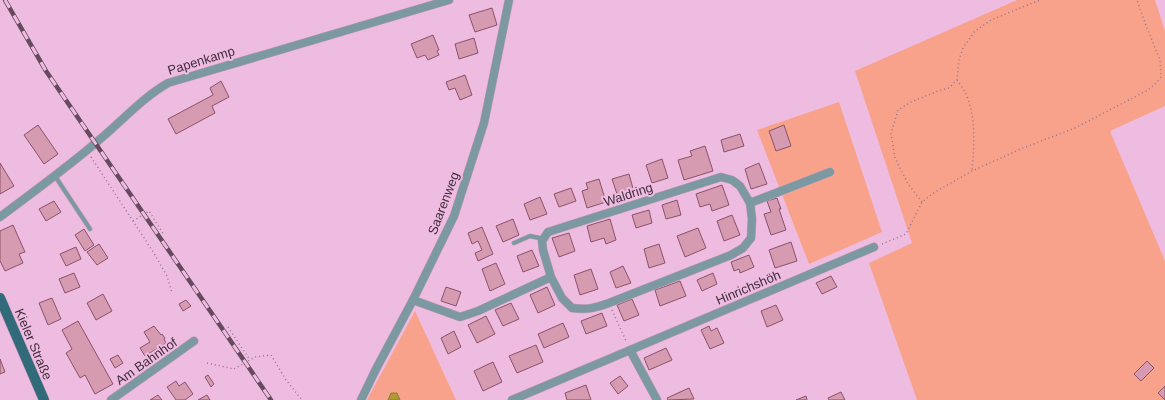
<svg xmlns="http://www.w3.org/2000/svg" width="1165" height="400" font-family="Arial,sans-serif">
<rect width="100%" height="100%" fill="#efbce1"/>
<g fill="#f9a28b">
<path d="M 1017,0 L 1155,0 L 1165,31 L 1165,106 L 1110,131 L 1165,261 L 1165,400 L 917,400 L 869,263 L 912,243 L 855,71 Z"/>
<path d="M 839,102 L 882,232 L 809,264 L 757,130 Z"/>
<path d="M 415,311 L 456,400 L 367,400 Z"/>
</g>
<path fill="#b09936" stroke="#8f7938" d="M 391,393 L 397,393 L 400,400 L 388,400 Z"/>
<g fill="#d69bb0" stroke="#895368">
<path d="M 492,8 L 497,25 L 475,32 L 469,15 Z"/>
<path d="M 433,35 L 439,50 L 437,51 L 439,55 L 428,60 L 425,55 L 417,58 L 411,44 Z"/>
<path d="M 474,38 L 478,53 L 459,59 L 455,44 Z"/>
<path d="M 465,75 L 472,95 L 460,100 L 455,88 L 449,90 L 446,82 Z"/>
<path d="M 221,81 L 229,97 L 212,106 L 215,113 L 176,134 L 168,119 L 213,95 L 210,88 Z"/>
<path d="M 38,125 L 58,154 L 44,164 L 24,135 Z"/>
<path d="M 784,125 L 791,146 L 776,151 L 769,131 Z"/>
<path d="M 740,134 L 744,146 L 724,152 L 721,140 Z"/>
<path d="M 705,146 L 713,171 L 684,180 L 678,160 L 692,156 L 690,151 Z"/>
<path d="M 662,159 L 668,178 L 652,183 L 646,165 Z"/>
<path d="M 0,163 L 14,186 L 0,194 Z"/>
<path d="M 759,163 L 767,184 L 751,189 L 745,169 Z"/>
<path d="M 629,174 L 634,192 L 618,197 L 612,179 Z"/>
<path d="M 599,179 L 606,202 L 587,208 L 582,191 L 588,189 L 586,183 Z"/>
<path d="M 722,185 L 729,205 L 712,211 L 710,204 L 700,207 L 696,194 Z"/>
<path d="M 571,188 L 576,201 L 559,207 L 554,194 Z"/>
<path d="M 540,197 L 547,214 L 530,220 L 524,204 Z"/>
<path d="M 777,198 L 781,209 L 779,209 L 786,230 L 771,235 L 764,214 L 771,212 L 767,201 Z"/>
<path d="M 677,200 L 681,215 L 666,219 L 662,205 Z"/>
<path d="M 54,201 L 61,212 L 46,221 L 39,209 Z"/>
<path d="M 649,210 L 652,223 L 636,228 L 632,215 Z"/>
<path d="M 732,215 L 740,235 L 724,241 L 717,221 Z"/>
<path d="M 513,219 L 519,235 L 503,242 L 496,226 Z"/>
<path d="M 610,219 L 616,240 L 606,244 L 604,238 L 591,242 L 587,226 Z"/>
<path d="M 13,225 L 25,252 L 19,254 L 23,263 L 5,271 L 0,261 L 0,231 Z"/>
<path d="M 482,227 L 493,254 L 478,261 L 475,253 L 482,250 L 478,241 L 472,244 L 468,233 Z"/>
<path d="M 698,228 L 706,248 L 685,257 L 677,236 Z"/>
<path d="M 84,229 L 94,245 L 85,251 L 75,235 Z"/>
<path d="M 569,233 L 575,251 L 559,257 L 552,238 Z"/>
<path d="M 791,242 L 797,261 L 775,268 L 769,250 Z"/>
<path d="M 99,244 L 108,258 L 97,265 L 87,252 Z"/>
<path d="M 659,244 L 665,263 L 649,268 L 644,249 Z"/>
<path d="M 76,247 L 81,259 L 66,266 L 60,254 Z"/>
<path d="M 532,250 L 539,266 L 523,272 L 517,256 Z"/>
<path d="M 749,255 L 754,267 L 740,273 L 739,269 L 734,271 L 731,262 Z"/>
<path d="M 496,263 L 505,284 L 490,291 L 482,269 Z"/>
<path d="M 623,266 L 631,283 L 616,288 L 610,272 Z"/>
<path d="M 591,269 L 598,289 L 580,295 L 574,275 Z"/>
<path d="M 74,273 L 80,287 L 65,293 L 59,279 Z"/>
<path d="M 713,273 L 717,284 L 702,291 L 697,280 Z"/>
<path d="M 831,276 L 837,287 L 822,294 L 816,283 Z"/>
<path d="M 680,281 L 686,296 L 660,306 L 655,290 Z"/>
<path d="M 446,287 L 461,292 L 456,306 L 441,301 Z"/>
<path d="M 547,287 L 555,305 L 538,313 L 530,295 Z"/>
<path d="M 103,294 L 112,311 L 96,320 L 87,303 Z"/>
<path d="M 52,298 L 61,319 L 48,325 L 39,303 Z"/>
<path d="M 632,299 L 639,315 L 624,321 L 617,305 Z"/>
<path d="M 186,300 L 191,306 L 183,311 L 179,304 Z"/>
<path d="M 511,303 L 519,319 L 503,326 L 495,310 Z"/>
<path d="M 776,305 L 783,320 L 767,327 L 761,311 Z"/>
<path d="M 602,313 L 607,326 L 586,334 L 581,321 Z"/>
<path d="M 486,316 L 495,334 L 477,343 L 468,325 Z"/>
<path d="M 78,321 L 113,384 L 95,394 L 85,375 L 80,378 L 66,353 L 72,349 L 62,330 Z"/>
<path d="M 563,323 L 569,337 L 544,348 L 538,334 Z"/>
<path d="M 154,326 L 161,335 L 162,334 L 165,338 L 164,339 L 166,343 L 145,356 L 140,348 L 150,342 L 144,332 Z"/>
<path d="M 709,326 L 711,331 L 717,328 L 724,343 L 710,349 L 701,330 Z"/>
<path d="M 454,331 L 461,347 L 448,354 L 441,338 Z"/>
<path d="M 536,345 L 543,362 L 517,373 L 509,356 Z"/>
<path d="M 666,348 L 672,360 L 649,370 L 644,358 Z"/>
<path d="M 118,355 L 123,363 L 115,368 L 110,359 Z"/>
<path d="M 0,359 L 5,372 L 0,374 Z"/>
<path d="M 1147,361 L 1154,368 L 1141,381 L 1134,374 Z"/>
<path d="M 493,362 L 502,382 L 483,391 L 474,371 Z"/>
<path d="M 208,375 L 214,384 L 211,387 L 205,377 Z"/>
<path d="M 620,376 L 628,386 L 618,394 L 610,383 Z"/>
<path d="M 176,381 L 179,386 L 185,382 L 193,394 L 185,400 L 176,400 L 167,387 Z"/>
<path d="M 586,385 L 591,400 L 567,400 L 565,393 Z"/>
<path d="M 1165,386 L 1165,400 L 1158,393 Z"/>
<path d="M 689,388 L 694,399 L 668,400 L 667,398 Z"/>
<path d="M 841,392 L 845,400 L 829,400 L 828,398 Z"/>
<path d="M 158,395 L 162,400 L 150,400 Z"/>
<path d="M 207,395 L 210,400 L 198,400 Z"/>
<path d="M 806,396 L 807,400 L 796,400 Z"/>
</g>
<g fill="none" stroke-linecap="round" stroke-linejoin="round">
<g stroke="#c99dbd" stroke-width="5">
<g id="lane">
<path d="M 55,176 L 90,229"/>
<path d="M 514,243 L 530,236 L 544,239"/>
</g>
</g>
<g stroke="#c99dbd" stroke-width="9">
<g id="street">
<path d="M 750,203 L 830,172"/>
<path d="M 0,217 C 33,192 68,167 99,140 C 122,121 142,98 168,83 L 449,0"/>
<path d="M 413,300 L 460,317 L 478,311 L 551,277 L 543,250 L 542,241 L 548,232 L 721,177 L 732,180 L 740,186 L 750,203 L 752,219 L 751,238 L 743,248 L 731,255 L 609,303 C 595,308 588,310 572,308 L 562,298 L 551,277"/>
<path d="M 630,350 L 657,400"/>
<path d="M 111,400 L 194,341"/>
<path d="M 361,400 L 376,369 L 413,300 L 454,216 L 484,123 L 509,0"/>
<path d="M 512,400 L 874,247"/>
</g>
</g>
<g stroke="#c99dbd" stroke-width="11">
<path id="primary" d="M 0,298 L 44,400"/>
</g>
<g stroke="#97748e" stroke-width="1.5" stroke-dasharray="1 3" stroke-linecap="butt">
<path d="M 957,80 C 961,86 966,92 968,99 C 976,123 974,147 972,171"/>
<path d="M 91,157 L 152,250 L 167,276 L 172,293"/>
<path d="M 922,202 L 908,184 L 895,158 L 891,134 L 898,110 L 911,102 L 938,91 L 949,88 L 957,80 L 959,60 L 963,48 L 975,31 L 991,20 L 1040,0"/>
<path d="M 133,221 L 149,211 L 164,235"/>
<path d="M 882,244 L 906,234 L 922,202 L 935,192 L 972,171 L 1023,148 L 1075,128 L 1148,90 L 1155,84 L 1161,77 L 1160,60 L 1145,23 L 1137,0"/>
<path d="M 612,310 L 626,341"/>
<path d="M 228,327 L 250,360"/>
<path d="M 207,363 L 234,369 L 255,357 L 271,355 L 286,380 L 302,400"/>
</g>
<use href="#lane" stroke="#7c99a1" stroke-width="4"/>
<use href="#street" stroke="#7c99a1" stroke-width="8"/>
<use href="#primary" stroke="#316b7a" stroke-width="10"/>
<g stroke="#664b5f" stroke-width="4.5">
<path id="rail" d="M 5,0 L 46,71 L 271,400"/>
</g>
<use href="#rail" stroke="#efbce1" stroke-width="3" stroke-dasharray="9" stroke-linecap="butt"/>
</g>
<g text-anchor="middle" stroke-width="4" stroke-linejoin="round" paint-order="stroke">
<g font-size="13" fill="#412d3c" stroke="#efbce1">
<text transform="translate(201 60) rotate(-17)" y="5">Papenkamp</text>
<text transform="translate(628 194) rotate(-18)" y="5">Waldring</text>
<text transform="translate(443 203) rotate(-69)" y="5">Saarenweg</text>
<text transform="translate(748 287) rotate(-23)" y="5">Hinrichshöh</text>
<text transform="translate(34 344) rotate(67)" y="5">Kieler Straße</text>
<text transform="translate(146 361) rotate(-35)" y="5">Am Bahnhof</text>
</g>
</g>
</svg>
